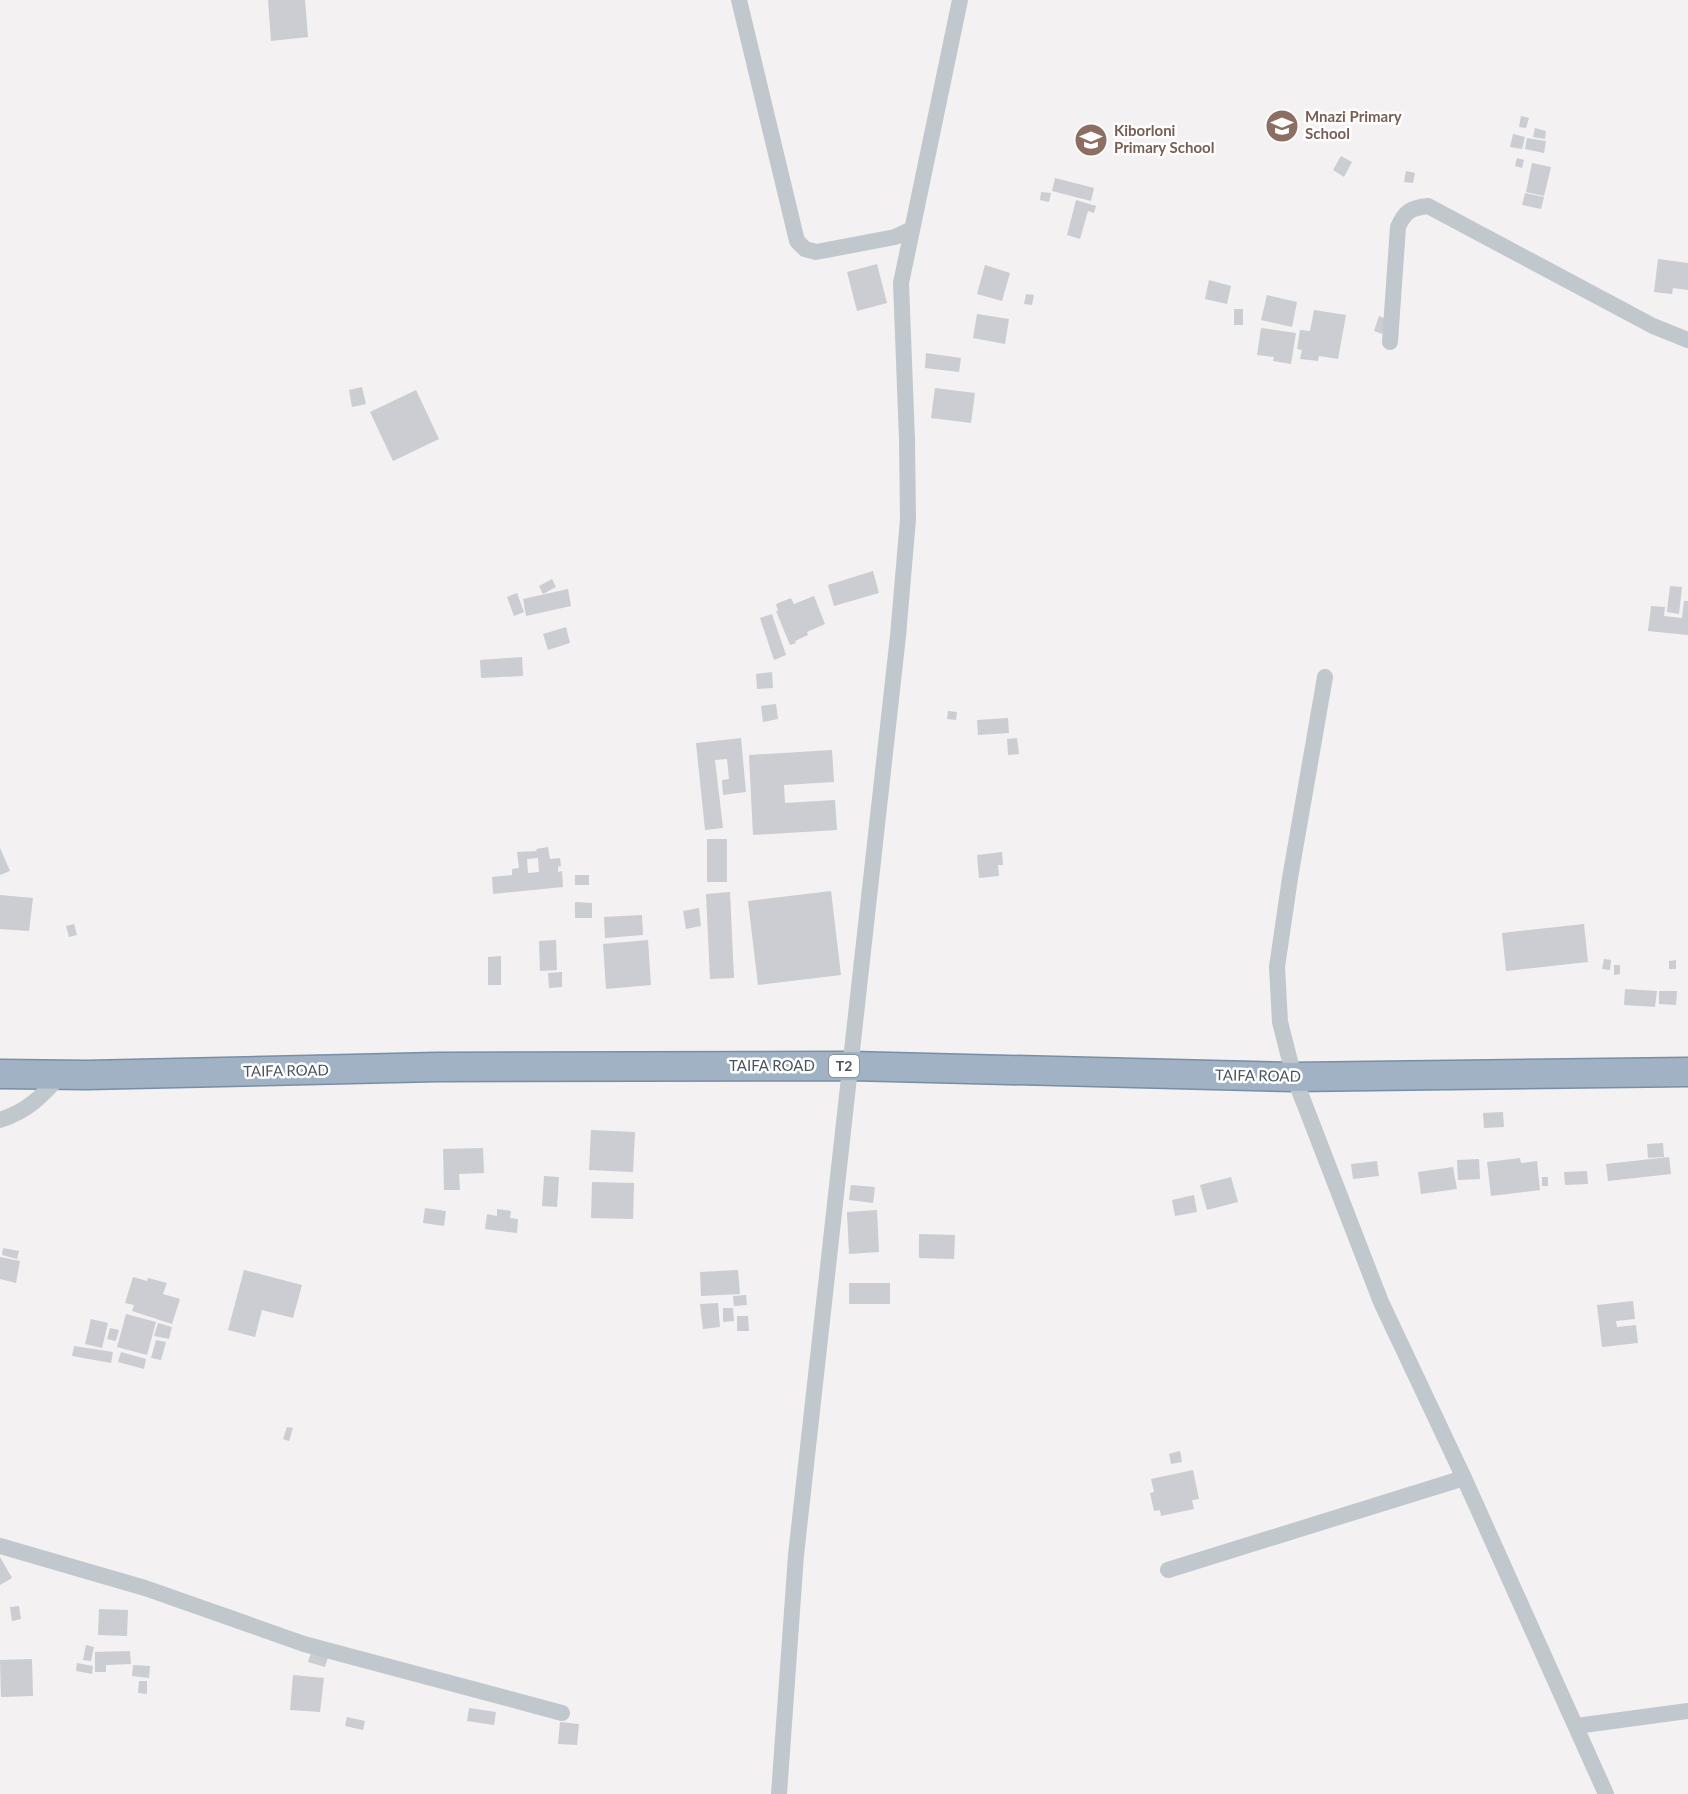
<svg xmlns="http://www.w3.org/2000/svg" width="1688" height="1794" font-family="Lato,sans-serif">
<rect width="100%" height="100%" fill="#f3f1f1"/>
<g fill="#cbcdd2" fill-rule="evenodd">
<path d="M 268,0 L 305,0 L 308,37 L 271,41 Z"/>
<path d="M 1521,116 L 1529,118 L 1526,128 L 1519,127 Z"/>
<path d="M 1535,128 L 1546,131 L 1545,139 L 1533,137 Z"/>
<path d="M 1513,134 L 1525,137 L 1522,149 L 1510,147 Z"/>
<path d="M 1527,138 L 1546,141 L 1544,153 L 1525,149 Z"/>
<path d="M 1341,156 L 1352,162 L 1344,177 L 1333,170 Z"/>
<path d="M 1517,158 L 1524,160 L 1522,168 L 1515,166 Z"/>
<path d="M 1532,163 L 1551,167 L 1544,196 L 1526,192 Z"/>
<path d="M 1406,171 L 1415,173 L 1413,183 L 1404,182 Z"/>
<path d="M 1055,178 L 1094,188 L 1091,201 L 1052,191 Z"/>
<path d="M 1041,192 L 1051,193 L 1049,202 L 1040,200 Z"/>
<path d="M 1525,193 L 1544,197 L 1541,209 L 1522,205 Z"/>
<path d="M 1076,200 L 1096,206 L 1094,213 L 1088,211 L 1080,239 L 1067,235 Z"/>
<path d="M 1658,259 L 1688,263 L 1688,290 L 1673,288 L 1672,294 L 1654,292 Z"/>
<path d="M 877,264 L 887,303 L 857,311 L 847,272 Z"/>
<path d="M 985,265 L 1010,273 L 1002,301 L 977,294 Z"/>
<path d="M 1209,280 L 1231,286 L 1227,304 L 1205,299 Z"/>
<path d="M 1026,294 L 1034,295 L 1032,305 L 1024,304 Z"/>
<path d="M 1267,295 L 1297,302 L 1292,327 L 1261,320 Z"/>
<rect x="1234" y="309" width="9" height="16"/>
<path d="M 1314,310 L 1346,315 L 1338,359 L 1319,356 L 1318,361 L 1300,359 L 1302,350 L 1297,349 L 1300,330 L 1310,331 Z"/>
<path d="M 977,314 L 1009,319 L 1005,344 L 973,338 Z"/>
<path d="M 1379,316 L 1387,319 L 1382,334 L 1374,331 Z"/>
<path d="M 1261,328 L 1296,333 L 1291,364 L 1273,361 L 1274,357 L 1257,355 Z"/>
<path d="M 926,353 L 961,358 L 959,372 L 925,368 Z"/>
<path d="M 362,387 L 366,404 L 352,407 L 349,390 Z"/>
<path d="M 935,388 L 975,393 L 971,423 L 931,418 Z"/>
<path d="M 416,390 L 439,439 L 393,461 L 370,412 Z"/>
<path d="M 873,571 L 879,593 L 834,606 L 828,585 Z"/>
<path d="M 552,579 L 556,587 L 543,594 L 539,586 Z"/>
<path d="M 1670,586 L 1682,587 L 1679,614 L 1667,612 Z"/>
<path d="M 568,589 L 571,606 L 526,616 L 523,599 Z"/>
<path d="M 517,593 L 524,612 L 514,616 L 507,597 Z"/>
<path d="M 814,596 L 825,624 L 807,632 L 808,635 L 795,641 L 796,643 L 790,645 L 776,611 L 778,611 L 776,604 L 791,598 L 794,604 Z"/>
<path d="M 1684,601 L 1688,601 L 1688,635 L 1648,631 L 1651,606 L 1665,607 L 1664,616 L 1682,618 Z"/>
<path d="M 772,614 L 786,655 L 774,660 L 760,618 Z"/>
<path d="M 566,627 L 570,643 L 548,650 L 543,634 Z"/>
<path d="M 522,657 L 523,676 L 481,678 L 480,660 Z"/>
<path d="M 772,672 L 773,688 L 757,689 L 756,674 Z"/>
<path d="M 776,704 L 778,719 L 763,722 L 761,706 Z"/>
<path d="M 948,711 L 957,712 L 956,720 L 947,719 Z"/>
<path d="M 1008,718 L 1009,733 L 978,735 L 977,720 Z"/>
<path d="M 741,738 L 746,792 L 723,795 L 722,780 L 729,779 L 727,759 L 715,760 L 723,828 L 705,830 L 696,743 Z"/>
<path d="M 1017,738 L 1019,754 L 1008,755 L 1007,739 Z"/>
<path d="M 832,750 L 834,782 L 784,785 L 785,803 L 835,800 L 837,830 L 753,835 L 749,755 Z"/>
<rect x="707" y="839" width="20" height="43"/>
<path d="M 548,847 L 550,859 L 560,858 L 561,866 L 558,867 L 558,872 L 562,871 L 563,887 L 493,894 L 492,877 L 512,875 L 512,869 L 519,868 L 517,852 L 537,851 L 536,849 ZM 538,858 L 539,872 L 528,873 L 527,859 Z"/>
<path d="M 0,848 L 10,871 L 0,875 Z"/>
<path d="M 1002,852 L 1003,865 L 998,865 L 999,876 L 979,878 L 977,855 Z"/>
<rect x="575" y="875" width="14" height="10"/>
<path d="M 831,891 L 841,975 L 758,985 L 748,901 Z"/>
<path d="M 730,892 L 734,978 L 710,979 L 706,894 Z"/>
<path d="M 0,895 L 33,898 L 29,931 L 0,929 Z"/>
<path d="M 575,902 L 592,903 L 592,918 L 575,918 Z"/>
<path d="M 699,908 L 701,926 L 686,929 L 683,911 Z"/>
<path d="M 642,915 L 643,935 L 605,938 L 604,917 Z"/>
<path d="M 74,924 L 77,935 L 69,937 L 66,926 Z"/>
<path d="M 1584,924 L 1588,962 L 1506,971 L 1502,933 Z"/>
<path d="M 556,940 L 557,970 L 540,971 L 539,941 Z"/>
<path d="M 648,940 L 651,985 L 606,989 L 603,944 Z"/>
<path d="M 501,956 L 501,985 L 488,985 L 488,957 Z"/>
<path d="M 1604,959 L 1611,960 L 1610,970 L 1602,969 Z"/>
<path d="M 1676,960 L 1676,969 L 1669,969 L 1669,961 Z"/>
<path d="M 1614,965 L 1620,965 L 1620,974 L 1614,975 Z"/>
<path d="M 562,972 L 562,987 L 549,988 L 548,973 Z"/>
<path d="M 1625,989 L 1657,991 L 1655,1007 L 1624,1005 Z"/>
<path d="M 1659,991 L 1677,991 L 1676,1005 L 1659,1004 Z"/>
<path d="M 1503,1112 L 1504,1127 L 1484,1128 L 1483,1113 Z"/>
<path d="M 591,1130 L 635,1132 L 633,1172 L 589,1170 Z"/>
<path d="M 1663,1143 L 1664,1157 L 1648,1158 L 1647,1144 Z"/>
<path d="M 483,1148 L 484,1173 L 459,1174 L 460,1190 L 444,1190 L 443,1149 Z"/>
<path d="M 1669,1157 L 1671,1174 L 1608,1181 L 1606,1164 Z"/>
<path d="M 1520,1158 L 1521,1163 L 1537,1161 L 1540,1190 L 1491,1196 L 1487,1162 Z"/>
<path d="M 1479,1159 L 1480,1179 L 1458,1180 L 1457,1160 Z"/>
<path d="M 1377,1161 L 1379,1176 L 1353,1179 L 1351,1164 Z"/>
<path d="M 1453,1167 L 1457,1189 L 1421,1194 L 1418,1172 Z"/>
<path d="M 1587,1171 L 1588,1184 L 1565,1185 L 1564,1172 Z"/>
<path d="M 544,1176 L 559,1177 L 557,1207 L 542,1206 Z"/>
<path d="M 1231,1177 L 1238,1202 L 1207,1210 L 1200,1185 Z"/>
<rect x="1542" y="1177" width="6" height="9"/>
<path d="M 592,1182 L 634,1183 L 633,1219 L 591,1218 Z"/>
<path d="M 851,1185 L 875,1187 L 873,1203 L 849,1200 Z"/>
<path d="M 1194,1195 L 1197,1212 L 1175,1216 L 1172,1200 Z"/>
<path d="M 425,1208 L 446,1211 L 444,1226 L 423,1223 Z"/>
<path d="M 497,1209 L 511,1211 L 510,1218 L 518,1219 L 517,1233 L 485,1229 L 487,1214 L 497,1216 Z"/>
<path d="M 877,1210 L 879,1252 L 849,1254 L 847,1212 Z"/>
<path d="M 919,1234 L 955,1235 L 954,1259 L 919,1258 Z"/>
<path d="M 3,1248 L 19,1251 L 17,1259 L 2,1255 Z"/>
<path d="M 0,1257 L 20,1261 L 16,1283 L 0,1279 Z"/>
<path d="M 244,1270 L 302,1285 L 293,1318 L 262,1310 L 255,1337 L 228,1330 Z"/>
<path d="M 738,1270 L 740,1294 L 701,1296 L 700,1272 Z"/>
<path d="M 133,1277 L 147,1281 L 148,1278 L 167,1283 L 163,1294 L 180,1299 L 172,1324 L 132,1311 L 134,1305 L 125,1303 Z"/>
<rect x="849" y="1283" width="41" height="21"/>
<path d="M 746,1295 L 747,1305 L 734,1306 L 733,1296 Z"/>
<path d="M 1633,1301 L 1635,1319 L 1616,1321 L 1617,1327 L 1636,1325 L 1638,1343 L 1602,1347 L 1597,1305 Z"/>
<path d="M 718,1303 L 720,1327 L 703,1329 L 700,1304 Z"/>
<path d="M 723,1308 L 733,1308 L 734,1321 L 723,1322 Z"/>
<path d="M 126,1314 L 156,1322 L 147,1355 L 117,1347 Z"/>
<path d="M 737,1316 L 748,1316 L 749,1331 L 737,1331 Z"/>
<path d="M 91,1319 L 108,1323 L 102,1348 L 85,1344 Z"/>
<path d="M 158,1323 L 172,1327 L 169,1339 L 154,1336 Z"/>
<path d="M 110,1328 L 119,1330 L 116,1341 L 107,1339 Z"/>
<path d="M 156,1340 L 166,1342 L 161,1360 L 151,1358 Z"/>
<path d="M 74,1346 L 113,1352 L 111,1363 L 72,1356 Z"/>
<path d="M 121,1352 L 146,1359 L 144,1369 L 118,1362 Z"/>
<path d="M 287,1427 L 293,1428 L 289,1441 L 283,1439 Z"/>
<path d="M 1180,1451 L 1182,1462 L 1171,1464 L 1169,1454 Z"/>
<path d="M 1193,1470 L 1199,1499 L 1192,1500 L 1194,1509 L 1161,1516 L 1160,1510 L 1154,1511 L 1150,1493 L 1154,1492 L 1151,1479 Z"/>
<path d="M 0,1557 L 12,1578 L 0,1585 Z"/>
<path d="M 19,1606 L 21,1619 L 12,1621 L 10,1607 Z"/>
<path d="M 99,1609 L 128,1610 L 127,1636 L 98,1635 Z"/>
<path d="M 86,1645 L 94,1647 L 91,1661 L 83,1660 Z"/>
<path d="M 130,1651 L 131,1664 L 106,1665 L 106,1672 L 95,1672 L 95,1652 Z"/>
<path d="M 311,1653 L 328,1657 L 325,1667 L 308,1662 Z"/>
<path d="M 32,1659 L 33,1696 L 1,1697 L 0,1660 Z"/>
<path d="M 77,1663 L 93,1666 L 92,1674 L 76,1671 Z"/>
<path d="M 133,1665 L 150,1666 L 149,1678 L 132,1676 Z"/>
<path d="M 293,1675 L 324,1678 L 320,1712 L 290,1710 Z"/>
<path d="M 139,1681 L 147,1681 L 147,1694 L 138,1693 Z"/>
<path d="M 469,1708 L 496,1712 L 494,1725 L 467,1721 Z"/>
<path d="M 347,1717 L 365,1721 L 363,1730 L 345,1726 Z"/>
<path d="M 560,1722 L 579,1724 L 577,1745 L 558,1744 Z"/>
</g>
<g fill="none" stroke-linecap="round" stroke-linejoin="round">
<g stroke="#798ea5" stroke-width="31">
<path id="trunk" d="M 0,1074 L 87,1075 L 437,1067 L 851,1066 L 1294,1077 L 1688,1072"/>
</g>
<g stroke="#c0c8cd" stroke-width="16">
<path d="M 739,0 L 797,241 L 805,249 L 816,252 L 895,237 L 910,230"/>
<path d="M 1390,342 L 1398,227 C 1405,211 1411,208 1428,206 L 1653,326 L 1688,340"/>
<path d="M 1325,677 L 1290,878 L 1277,967 L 1280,1022 L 1294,1077 L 1381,1302 L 1464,1478 L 1606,1794"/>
<path d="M 0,1120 C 28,1111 42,1096 61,1075"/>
<path d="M 0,1546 L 145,1588 L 304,1644 L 562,1713"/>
<path d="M 1168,1570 L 1464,1478"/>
<path d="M 1576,1726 L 1688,1711"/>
<path d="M 779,1794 L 796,1555 L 898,636 L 908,519 L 907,440 L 901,283 L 960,0"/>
</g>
<use href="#trunk" stroke="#a0b2c3" stroke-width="28"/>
</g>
<defs>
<g id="school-disc" transform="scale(1.725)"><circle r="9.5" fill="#8d6e63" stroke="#fff"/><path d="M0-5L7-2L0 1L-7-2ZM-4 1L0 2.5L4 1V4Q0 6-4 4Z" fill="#fff"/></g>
</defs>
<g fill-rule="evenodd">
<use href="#school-disc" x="1282" y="126"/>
<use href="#school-disc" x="1091" y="140"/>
</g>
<g text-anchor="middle" stroke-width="5" stroke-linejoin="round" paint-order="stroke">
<rect fill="#fff" stroke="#80878d" stroke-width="1.5" x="829" y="1055" width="30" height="22" rx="4.5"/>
<g font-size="14" font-weight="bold" fill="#4a545c">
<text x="844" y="1071">T2</text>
</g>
<g font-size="15" font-weight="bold" fill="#785e54" stroke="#fff" text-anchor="start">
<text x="1305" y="122">Mnazi Primary<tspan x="1305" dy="17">School</tspan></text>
<text x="1114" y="136">Kiborloni<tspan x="1114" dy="17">Primary School</tspan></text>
</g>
<g font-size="15" fill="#4a545c" stroke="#fff">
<text x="772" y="1071">TAIFA ROAD</text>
<text transform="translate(286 1071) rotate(-1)" y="5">TAIFA ROAD</text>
<text transform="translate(1258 1076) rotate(1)" y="5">TAIFA ROAD</text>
</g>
</g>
</svg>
